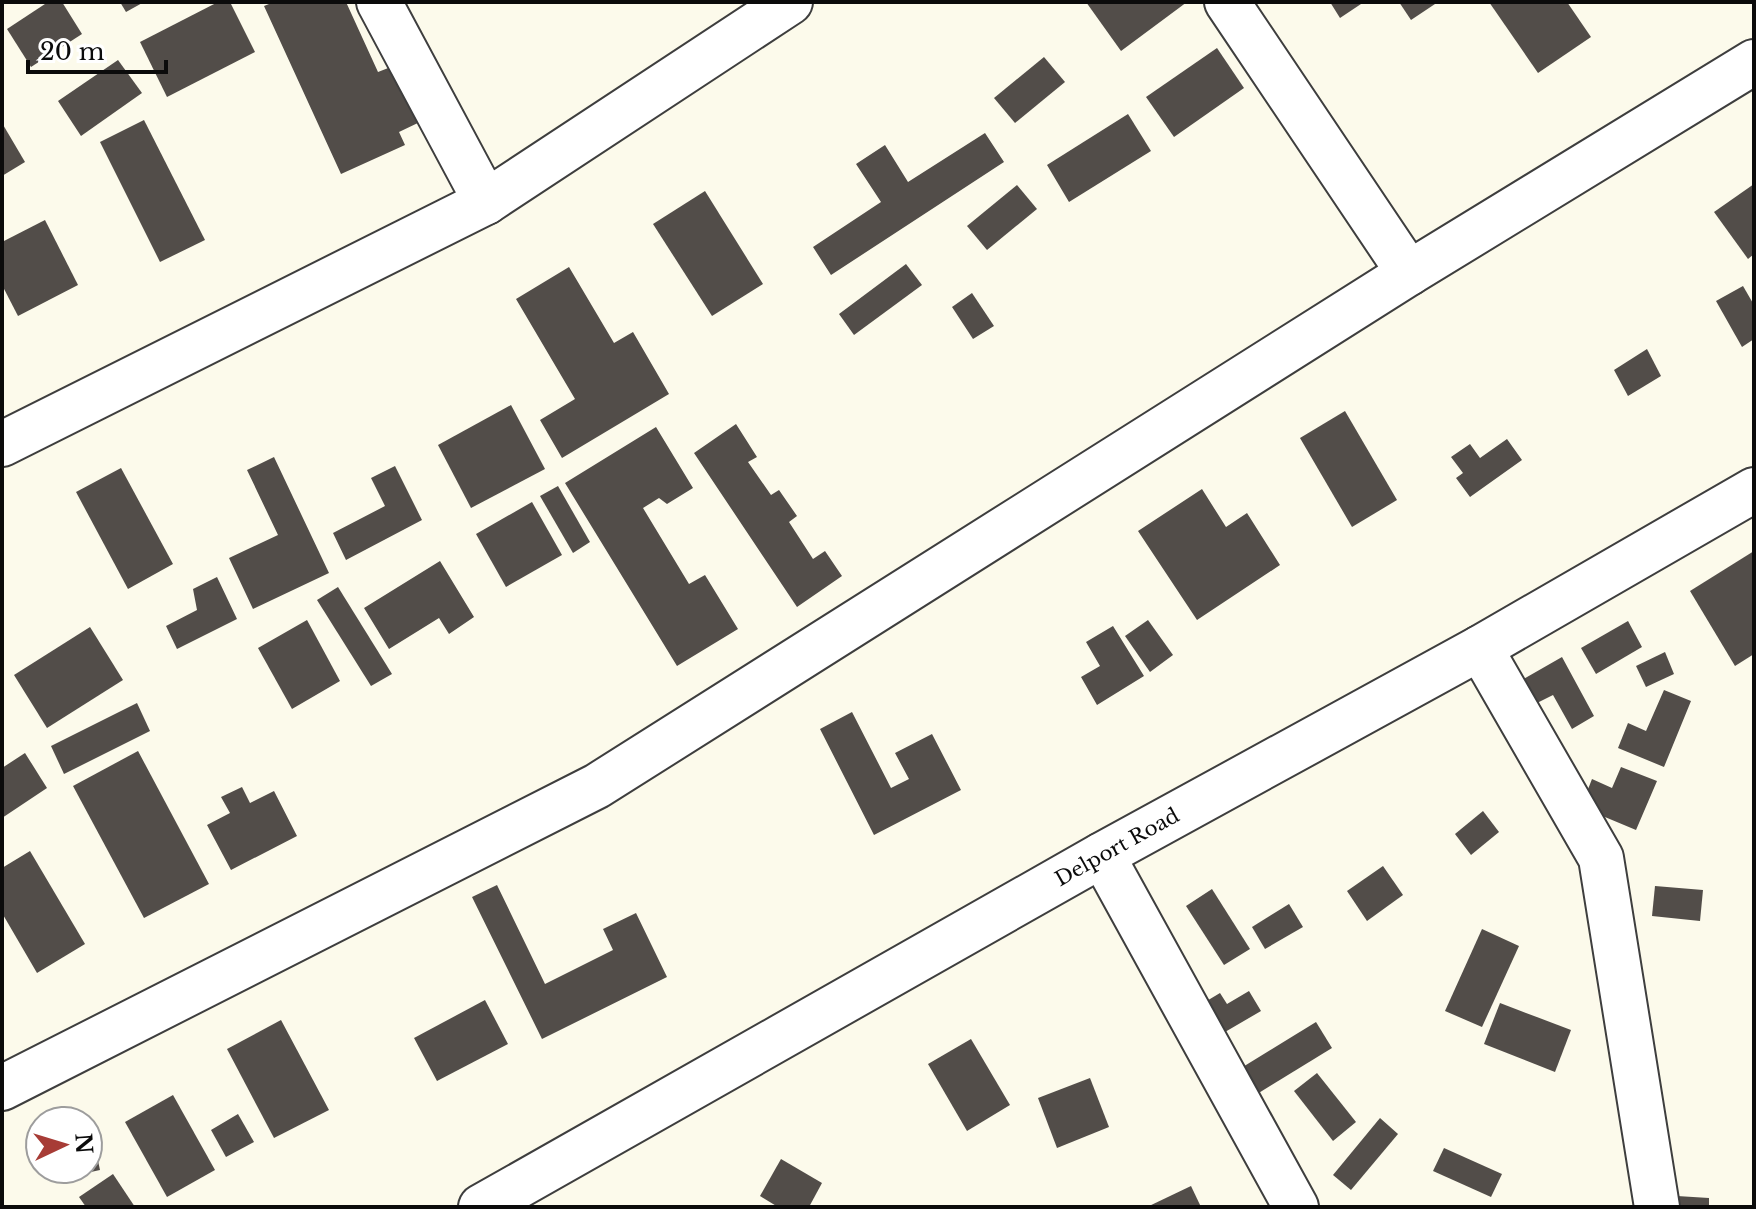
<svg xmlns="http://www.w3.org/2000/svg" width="1756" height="1209" font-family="'Libre Baskerville',serif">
<rect width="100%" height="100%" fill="#fcfaeb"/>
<g fill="#524d49">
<path d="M 48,2 L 62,2 L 82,34 L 31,67 L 7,29 Z"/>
<path d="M 120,2 L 144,2 L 126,12 Z"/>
<path d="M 218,2 L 230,2 L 255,52 L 167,97 L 140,42 Z"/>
<path d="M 274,2 L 346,2 L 378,72 L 396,65 L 422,121 L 399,132 L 405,145 L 341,174 L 264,6 Z"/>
<path d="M 1086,2 L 1187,2 L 1121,51 Z"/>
<path d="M 1330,2 L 1364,2 L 1340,18 Z"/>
<path d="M 1399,2 L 1438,2 L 1411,20 Z"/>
<path d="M 1489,2 L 1567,2 L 1591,37 L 1538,73 Z"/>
<path d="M 1217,48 L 1244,88 L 1174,137 L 1146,97 Z"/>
<path d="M 1044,57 L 1065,82 L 1015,123 L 994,98 Z"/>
<path d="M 118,60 L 142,93 L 81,136 L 58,101 Z"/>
<path d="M 1128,114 L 1151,151 L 1069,202 L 1047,165 Z"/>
<path d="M 144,120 L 205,240 L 160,262 L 100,142 Z"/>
<path d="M 2,123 L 25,162 L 2,176 Z"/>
<path d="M 985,133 L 1004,162 L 831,275 L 813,247 L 881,202 L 856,164 L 885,145 L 908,182 Z"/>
<path d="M 1754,184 L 1754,254 L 1748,259 L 1714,212 Z"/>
<path d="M 1017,185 L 1037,209 L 987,250 L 967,226 Z"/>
<path d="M 705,191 L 763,284 L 712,316 L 653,224 Z"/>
<path d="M 45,220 L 78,285 L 18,316 L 2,285 L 2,242 Z"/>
<path d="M 906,264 L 922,285 L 854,335 L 839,314 Z"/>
<path d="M 569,267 L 614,343 L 633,332 L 669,394 L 562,458 L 540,420 L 575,399 L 516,299 Z"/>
<path d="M 1743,286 L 1754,305 L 1754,339 L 1742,347 L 1716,301 Z"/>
<path d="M 972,293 L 994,326 L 973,339 L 952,307 Z"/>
<path d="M 1647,349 L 1661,376 L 1628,396 L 1614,370 Z"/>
<path d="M 511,405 L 545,469 L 471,508 L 438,445 Z"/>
<path d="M 1345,411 L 1397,500 L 1352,527 L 1300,438 Z"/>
<path d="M 736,424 L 757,457 L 748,462 L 771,495 L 779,490 L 797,516 L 789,522 L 813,559 L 825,551 L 842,576 L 797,607 L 694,453 Z"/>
<path d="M 656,427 L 693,488 L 667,504 L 659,498 L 643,508 L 689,584 L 705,575 L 738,629 L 677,666 L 565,483 Z"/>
<path d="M 1507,439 L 1522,460 L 1470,497 L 1456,478 L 1463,473 L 1451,457 L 1470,444 L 1480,458 Z"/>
<path d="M 274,457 L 329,573 L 253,609 L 229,558 L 278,535 L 247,470 Z"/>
<path d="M 395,466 L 422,520 L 346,560 L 333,533 L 385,506 L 371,478 Z"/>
<path d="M 121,468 L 173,564 L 128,589 L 76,492 Z"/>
<path d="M 558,486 L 590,542 L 573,553 L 540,496 Z"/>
<path d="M 1202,489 L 1226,527 L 1247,513 L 1280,565 L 1197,620 L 1138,531 Z"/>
<path d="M 532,502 L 562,555 L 506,587 L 476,534 Z"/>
<path d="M 1754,551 L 1754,654 L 1735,666 L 1690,591 Z"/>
<path d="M 440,561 L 474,617 L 449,634 L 439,618 L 389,649 L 364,608 Z"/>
<path d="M 217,577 L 237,619 L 177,649 L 166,626 L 197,610 L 193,589 Z"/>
<path d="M 338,587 L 392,674 L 371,686 L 317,600 Z"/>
<path d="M 307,620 L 340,681 L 292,709 L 258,648 Z"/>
<path d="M 1148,620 L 1173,655 L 1150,672 L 1125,636 Z"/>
<path d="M 1628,621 L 1642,647 L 1596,674 L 1581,648 Z"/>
<path d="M 1113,626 L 1144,676 L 1097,705 L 1081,677 L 1100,666 L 1086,642 Z"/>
<path d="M 90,627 L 123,680 L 47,728 L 14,675 Z"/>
<path d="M 1665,652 L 1674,674 L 1646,687 L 1636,666 Z"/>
<path d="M 1562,657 L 1594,716 L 1572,729 L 1553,695 L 1535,704 L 1522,680 Z"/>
<path d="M 1664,690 L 1691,701 L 1664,767 L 1618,748 L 1628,723 L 1646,731 Z"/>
<path d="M 137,703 L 150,731 L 64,774 L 51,746 Z"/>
<path d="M 852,712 L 891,788 L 909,779 L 895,753 L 932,734 L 961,790 L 874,835 L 820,729 Z"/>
<path d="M 138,751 L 209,884 L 144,918 L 73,786 Z"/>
<path d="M 25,753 L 47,788 L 2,818 L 2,768 Z"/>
<path d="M 1621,767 L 1657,781 L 1636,830 L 1581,807 L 1592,779 L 1612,788 Z"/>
<path d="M 242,787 L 250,803 L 274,791 L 297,836 L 231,870 L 207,825 L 230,813 L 221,797 Z"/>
<path d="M 1483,811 L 1499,832 L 1471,855 L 1455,834 Z"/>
<path d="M 30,851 L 85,944 L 37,973 L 2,913 L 2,868 Z"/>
<path d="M 1383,866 L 1403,895 L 1367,921 L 1347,891 Z"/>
<path d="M 497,885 L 545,984 L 613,950 L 603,929 L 636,913 L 667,977 L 542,1039 L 472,897 Z"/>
<path d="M 1655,886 L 1703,890 L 1700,921 L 1652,916 Z"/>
<path d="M 1212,889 L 1250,949 L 1224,965 L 1186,906 Z"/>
<path d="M 1289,904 L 1303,927 L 1265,949 L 1252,927 Z"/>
<path d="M 1482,929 L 1519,946 L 1482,1027 L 1445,1011 Z"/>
<path d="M 1249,991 L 1261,1011 L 1213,1039 L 1195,1008 L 1220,993 L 1227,1004 Z"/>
<path d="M 485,1000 L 508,1044 L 437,1081 L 414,1038 Z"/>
<path d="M 1500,1003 L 1571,1030 L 1555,1072 L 1484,1044 Z"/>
<path d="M 281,1020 L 329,1110 L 274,1138 L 227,1049 Z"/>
<path d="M 1316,1022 L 1332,1048 L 1249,1099 L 1233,1073 Z"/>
<path d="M 971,1039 L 1010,1105 L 967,1131 L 928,1064 Z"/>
<path d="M 1317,1073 L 1356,1122 L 1333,1141 L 1294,1091 Z"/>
<path d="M 1090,1078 L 1109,1127 L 1057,1148 L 1038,1098 Z"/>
<path d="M 173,1095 L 215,1170 L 167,1197 L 125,1122 Z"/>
<path d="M 238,1114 L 254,1142 L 226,1157 L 211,1130 Z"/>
<path d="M 1380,1118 L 1398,1134 L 1351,1190 L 1333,1175 Z"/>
<path d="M 92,1133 L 100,1170 L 50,1181 L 47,1169 L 88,1169 L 88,1134 Z"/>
<path d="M 1444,1148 L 1502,1174 L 1491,1197 L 1433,1171 Z"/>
<path d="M 781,1159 L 822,1183 L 809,1207 L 778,1207 L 760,1196 Z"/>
<path d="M 113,1174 L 135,1207 L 86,1207 L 79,1197 Z"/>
<path d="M 1191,1186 L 1201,1207 L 1147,1207 Z"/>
<path d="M 1677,1196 L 1709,1198 L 1709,1207 L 1676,1207 Z"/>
</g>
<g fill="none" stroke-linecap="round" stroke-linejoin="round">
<g stroke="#3e3e3e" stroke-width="48">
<g id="minor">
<path d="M 379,2 L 486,202"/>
<path d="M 1227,2 L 1409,273"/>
<path d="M 2,444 L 486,202 L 790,2"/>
<path d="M 1480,648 L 1601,858 L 1657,1207"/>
<path d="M 1102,855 L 1296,1207"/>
<path d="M 2,1088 L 597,786 L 1409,273 L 1754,62"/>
<path d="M 481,1207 L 1102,855 L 1480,648 L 1754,490"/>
</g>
</g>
<use href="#minor" stroke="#fff" stroke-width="44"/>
</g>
<g text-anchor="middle" stroke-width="8" stroke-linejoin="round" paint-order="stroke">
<g font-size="20" fill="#0b0b0b" stroke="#fff">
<text transform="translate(1117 847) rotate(-29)" y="7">Delport Road</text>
</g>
</g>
<rect width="1756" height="1209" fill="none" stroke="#0b0b0b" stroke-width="8"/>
<g transform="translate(64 1145) rotate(86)"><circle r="38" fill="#ffffff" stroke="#9d9d9d" stroke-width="2"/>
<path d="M0-6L14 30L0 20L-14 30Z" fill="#a73c36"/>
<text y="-12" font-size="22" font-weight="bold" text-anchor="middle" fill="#0b0b0b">N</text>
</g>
<path d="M28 60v12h138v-12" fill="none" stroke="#0b0b0b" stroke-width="4"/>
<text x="40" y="60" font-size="24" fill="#0b0b0b" stroke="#ffffff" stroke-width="6" paint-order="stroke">20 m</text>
</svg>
